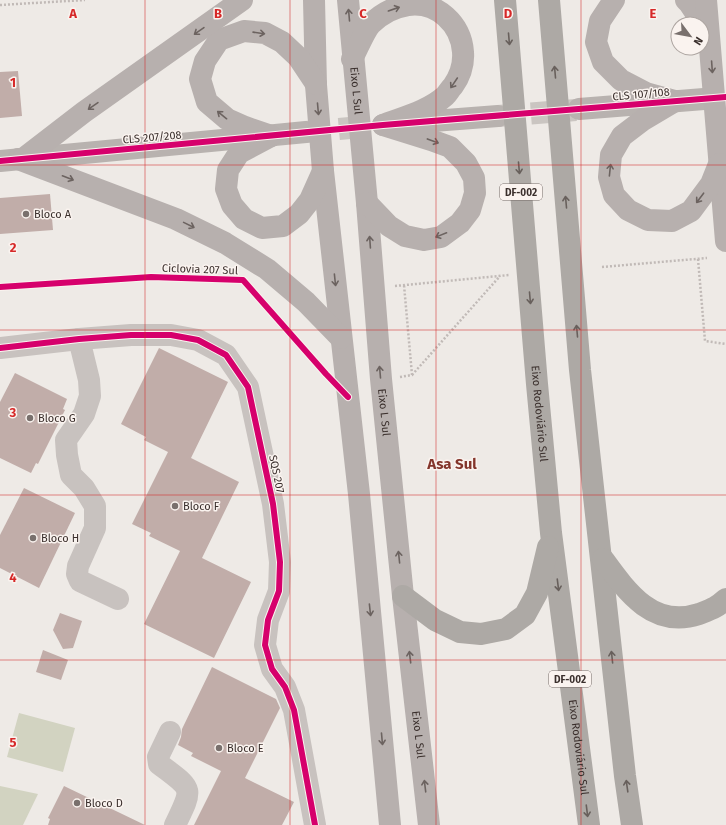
<svg xmlns="http://www.w3.org/2000/svg" width="726" height="825" font-family="'Fira Sans',sans-serif">
<rect width="100%" height="100%" fill="#eeeae6"/>
<g fill="#d2d3c1">
<path d="M 19,713 L 75,728 L 63,772 L 7,757 Z"/>
<path d="M 0,786 L 38,794 L 23,825 L 0,825 Z"/>
</g>
<g fill="#c1ada9">
<path d="M 18,71 L 22,116 L 0,118 L 0,72 Z"/>
<path d="M 50,194 L 53,230 L 0,234 L 0,198 Z"/>
<path d="M 159,348 L 228,382 L 191,458 L 239,482 L 202,558 L 251,582 L 214,658 L 144,624 L 180,551 L 149,536 L 151,533 L 132,524 L 168,452 L 144,440 L 146,437 L 121,424 Z"/>
<path d="M 15,373 L 67,399 L 63,409 L 65,410 L 38,464 L 36,463 L 31,473 L 0,458 L 0,402 Z"/>
<path d="M 24,488 L 75,513 L 39,588 L 0,568 L 0,535 Z"/>
<path d="M 60,613 L 82,621 L 73,648 L 63,649 L 53,630 Z"/>
<path d="M 43,650 L 68,660 L 61,680 L 36,672 Z"/>
<path d="M 212,667 L 276,699 L 280,708 L 245,778 L 294,802 L 282,825 L 194,825 L 221,771 L 191,756 L 193,753 L 178,745 L 181,737 L 182,729 Z"/>
<path d="M 64,786 L 145,825 L 48,825 L 50,819 L 48,818 Z"/>
</g>
<g fill="none" stroke-linecap="round" stroke-linejoin="round">
<g stroke="#cac5c1" stroke-width="22" stroke-dasharray="22 11" stroke-linecap="butt">
<path d="M 498,116 L 576,110"/>
<path d="M 306,132 L 371,126"/>
</g>
<g stroke="#c1bab7" stroke-width="2.5" stroke-dasharray="2 2" stroke-linecap="butt">
<path d="M 0,5 L 85,0"/>
<path d="M 698,259 L 705,341 L 726,344"/>
<path d="M 602,267 L 707,258"/>
<path d="M 395,286 L 509,275"/>
<path d="M 412,375 L 500,276"/>
<path d="M 400,377 L 412,375 L 404,285"/>
</g>
<g stroke="#c8c2bf" stroke-width="22">
<path d="M 79,339 L 89,380 L 90,396 L 84,414 L 66,440 L 67,455 L 71,475 L 84,488 L 95,506 L 95,528 L 78,566 L 77,574 L 80,581 L 118,599"/>
<path d="M 0,348 L 79,339 L 131,335 L 171,335 L 198,340 L 226,355 L 248,387 L 273,504 L 280,562 L 279,591 L 268,620 L 265,645 L 272,669 L 285,687 L 294,710 L 315,825"/>
<path d="M 170,732 L 158,757 L 159,764 C 193,790 194,786 175,825"/>
</g>
<g stroke="#b8b2af" stroke-width="22">
<path d="M 579,109 L 704,99"/>
<path d="M 394,124 L 498,116"/>
<path d="M 0,161 L 306,132"/>
</g>
<g stroke="#b7b0ae" stroke-width="22">
<path d="M 314,0 L 316,85 L 323,171 L 359,494 L 390,825"/>
<path id="s1" d="M 348,0 L 367,203 L 381,379 L 403,596 L 429,825"/>
<path d="M 614,0 L 600,21 L 596,42 L 603,62 L 621,80 L 646,93 L 675,101"/>
<path d="M 686,0 L 689,3 L 707,30"/>
<path d="M 706,0 L 726,241"/>
<path d="M 352,59 C 357,50 365,30 371,24 C 381,14 394,7 408,5 C 437,1 461,24 463,52 C 464,65 460,76 453,86 C 450,89 448,93 445,96 C 428,111 404,117 383,125"/>
<path d="M 675,101 L 643,120 L 622,136 L 611,155 L 609,177 L 614,195 L 628,210 L 648,220 L 672,221 L 691,211 L 711,184 L 719,164"/>
<path d="M 271,136 L 245,127 L 227,119 L 207,102 L 200,79 L 205,61 L 219,40 L 244,31 L 265,33 L 282,42 L 298,57 L 316,84"/>
<path d="M 271,136 L 239,153 L 228,170 L 226,189 L 232,205 L 244,219 L 262,228 L 283,226 L 299,214 L 310,200 L 323,171"/>
<path d="M 18,159 L 176,219 L 225,243 L 267,269 L 306,302 L 341,338"/>
<path d="M 23,159 L 84,112 L 242,0"/>
<path d="M 367,203 L 389,226 L 405,236 L 424,240 L 441,237 L 460,223 L 470,210 L 475,193 L 474,178 L 466,163 L 450,147 L 431,140 L 383,125"/>
</g>
<g stroke="#ada9a5" stroke-width="22">
<path id="s2" d="M 505,0 L 537,384 L 551,533 L 589,825"/>
<path d="M 549,0 L 580,370 L 625,776 L 632,825"/>
<path d="M 603,559 C 627,592 653,629 699,614 C 712,609 716,608 726,599"/>
<path d="M 403,596 L 435,620 L 460,632 L 481,634 L 506,629 L 525,615 L 537,593 L 548,547"/>
</g>
<g stroke="#faf3ef" stroke-width="8">
<g id="cycleway">
<path d="M 0,161 L 383,125 L 726,97"/>
<path d="M 0,287 L 151,277 L 243,280 L 326,374 L 348,397"/>
<path d="M 0,348 L 79,339 L 131,335 L 171,335 L 198,340 L 226,355 L 248,387 L 273,504 L 280,562 L 279,591 L 268,620 L 265,645 L 272,669 L 285,687 L 294,710 L 315,825"/>
</g>
</g>
<use href="#cycleway" stroke="#d6006c" stroke-width="6"/>
</g>
<defs><path id="oneway-shaft" d="M-6 0H5M1.5-3L5.5 0L1.5 3" fill="none" stroke-width="1.6" stroke-linecap="round" stroke-linejoin="round"/></defs>
<g stroke="#6c6360">
<use href="#oneway-shaft" transform="translate(394 9) rotate(-19)"/>
<use href="#oneway-shaft" transform="translate(349 15) rotate(-95)"/>
<use href="#oneway-shaft" transform="translate(199 31) rotate(145)"/>
<use href="#oneway-shaft" transform="translate(259 33) rotate(8)"/>
<use href="#oneway-shaft" transform="translate(712 67) rotate(86)"/>
<use href="#oneway-shaft" transform="translate(454 83) rotate(124)"/>
<use href="#oneway-shaft" transform="translate(93 106) rotate(145)"/>
<use href="#oneway-shaft" transform="translate(318 109) rotate(85)"/>
<use href="#oneway-shaft" transform="translate(222 115) rotate(-141)"/>
<use href="#oneway-shaft" transform="translate(433 141) rotate(20)"/>
<use href="#oneway-shaft" transform="translate(610 170) rotate(-84)"/>
<use href="#oneway-shaft" transform="translate(68 178) rotate(21)"/>
<use href="#oneway-shaft" transform="translate(700 198) rotate(127)"/>
<use href="#oneway-shaft" transform="translate(189 225) rotate(26)"/>
<use href="#oneway-shaft" transform="translate(441 235) rotate(158)"/>
<use href="#oneway-shaft" transform="translate(370 242) rotate(-94)"/>
<use href="#oneway-shaft" transform="translate(335 280) rotate(84)"/>
<use href="#oneway-shaft" transform="translate(380 372) rotate(-95)"/>
<use href="#oneway-shaft" transform="translate(399 557) rotate(-96)"/>
<use href="#oneway-shaft" transform="translate(370 610) rotate(84)"/>
<use href="#oneway-shaft" transform="translate(410 657) rotate(-97)"/>
<use href="#oneway-shaft" transform="translate(382 739) rotate(85)"/>
<use href="#oneway-shaft" transform="translate(425 786) rotate(-97)"/>
</g>
<g stroke="#68605c">
<use href="#oneway-shaft" transform="translate(509 39) rotate(85)"/>
<use href="#oneway-shaft" transform="translate(555 72) rotate(-95)"/>
<use href="#oneway-shaft" transform="translate(519 168) rotate(85)"/>
<use href="#oneway-shaft" transform="translate(566 202) rotate(-95)"/>
<use href="#oneway-shaft" transform="translate(530 298) rotate(85)"/>
<use href="#oneway-shaft" transform="translate(577 331) rotate(-95)"/>
<use href="#oneway-shaft" transform="translate(558 585) rotate(83)"/>
<use href="#oneway-shaft" transform="translate(612 657) rotate(-96)"/>
<use href="#oneway-shaft" transform="translate(627 786) rotate(-98)"/>
<use href="#oneway-shaft" transform="translate(587 811) rotate(83)"/>
</g>
<path fill="none" stroke="#d62828" stroke-width="1" stroke-opacity="0.55" d="M 145,0 L 145,825M 290,0 L 290,825M 436,0 L 436,825M 581,0 L 581,825M 0,165 L 726,165M 0,330 L 726,330M 0,495 L 726,495M 0,660 L 726,660"/>
<g fill="#79706d" stroke="#faf3ef" stroke-width="1.5">
<circle cx="26" cy="214" r="4"/>
<circle cx="30" cy="418" r="4"/>
<circle cx="175" cy="506" r="4"/>
<circle cx="33" cy="538" r="4"/>
<circle cx="219" cy="748" r="4"/>
<circle cx="77" cy="803" r="4"/>
</g>
<g text-anchor="middle" stroke-width="3" stroke-linejoin="round" paint-order="stroke">
<g fill="#faf3ef" stroke="#746a66" stroke-width="1">
<rect x="500" y="184" width="42" height="16" rx="3"/>
<rect x="549" y="671" width="42" height="16" rx="3"/>
</g>
<g font-size="10" font-weight="bold" fill="#3a2f2c">
<text x="521" y="196">DF-002</text>
<text x="570" y="683">DF-002</text>
</g>
<g font-size="11" fill="#3a2f2c" stroke="#faf3ef">
<text dy="4" stroke="none"><textPath href="#s1" startOffset="91">Eixo L Sul</textPath></text>
<text transform="translate(641 94) rotate(-5)" y="4">CLS 107/108</text>
<text transform="translate(152 137) rotate(-5)" y="4">CLS 207/208</text>
<text transform="translate(200 269) rotate(2)" y="4">Ciclovia 207 Sul</text>
<text dy="4" stroke="none"><textPath href="#s1" startOffset="414">Eixo L Sul</textPath></text>
<text dy="4" stroke="none"><textPath href="#s2" startOffset="415">Eixo Rodoviário Sul</textPath></text>
<text transform="translate(277 474) rotate(78)" y="4">SQS 207</text>
<text dy="4" stroke="none"><textPath href="#s1" startOffset="738">Eixo L Sul</textPath></text>
<text dy="4" stroke="none"><textPath href="#s2" startOffset="751">Eixo Rodoviário Sul</textPath></text>
</g>
<g font-size="11" fill="#3a2f2c" stroke="#faf3ef" text-anchor="start">
<text x="34" y="218">Bloco A</text>
<text x="38" y="422">Bloco G</text>
<text x="183" y="510">Bloco F</text>
<text x="41" y="542">Bloco H</text>
<text x="227" y="752">Bloco E</text>
<text x="85" y="807">Bloco D</text>
</g>
<g font-size="15" font-weight="bold" fill="#83352b" stroke="#faf3ef">
<text x="452" y="469">Asa Sul</text>
</g>
</g>
<g font-size="13" text-anchor="middle" font-weight="bold" fill="#d62828" stroke="#faf3ef" stroke-width="3" stroke-linejoin="round" paint-order="stroke">
<text x="73" y="18">A</text>
<text x="218" y="18">B</text>
<text x="363" y="18">C</text>
<text x="508" y="18">D</text>
<text x="653" y="18">E</text>
<text x="13" y="87">1</text>
<text x="13" y="252">2</text>
<text x="13" y="417">3</text>
<text x="13" y="582">4</text>
<text x="13" y="747">5</text>
</g>
<g transform="translate(690 36) rotate(122)"><circle r="19" fill="#faf3ef" stroke="#ada5a1"/>
<path d="M0-3L7 15L0 10L-7 15Z" fill="#79706d"/>
<text y="-6" font-size="11" font-weight="bold" text-anchor="middle" fill="#3a2f2c">N</text>
</g>
</svg>
